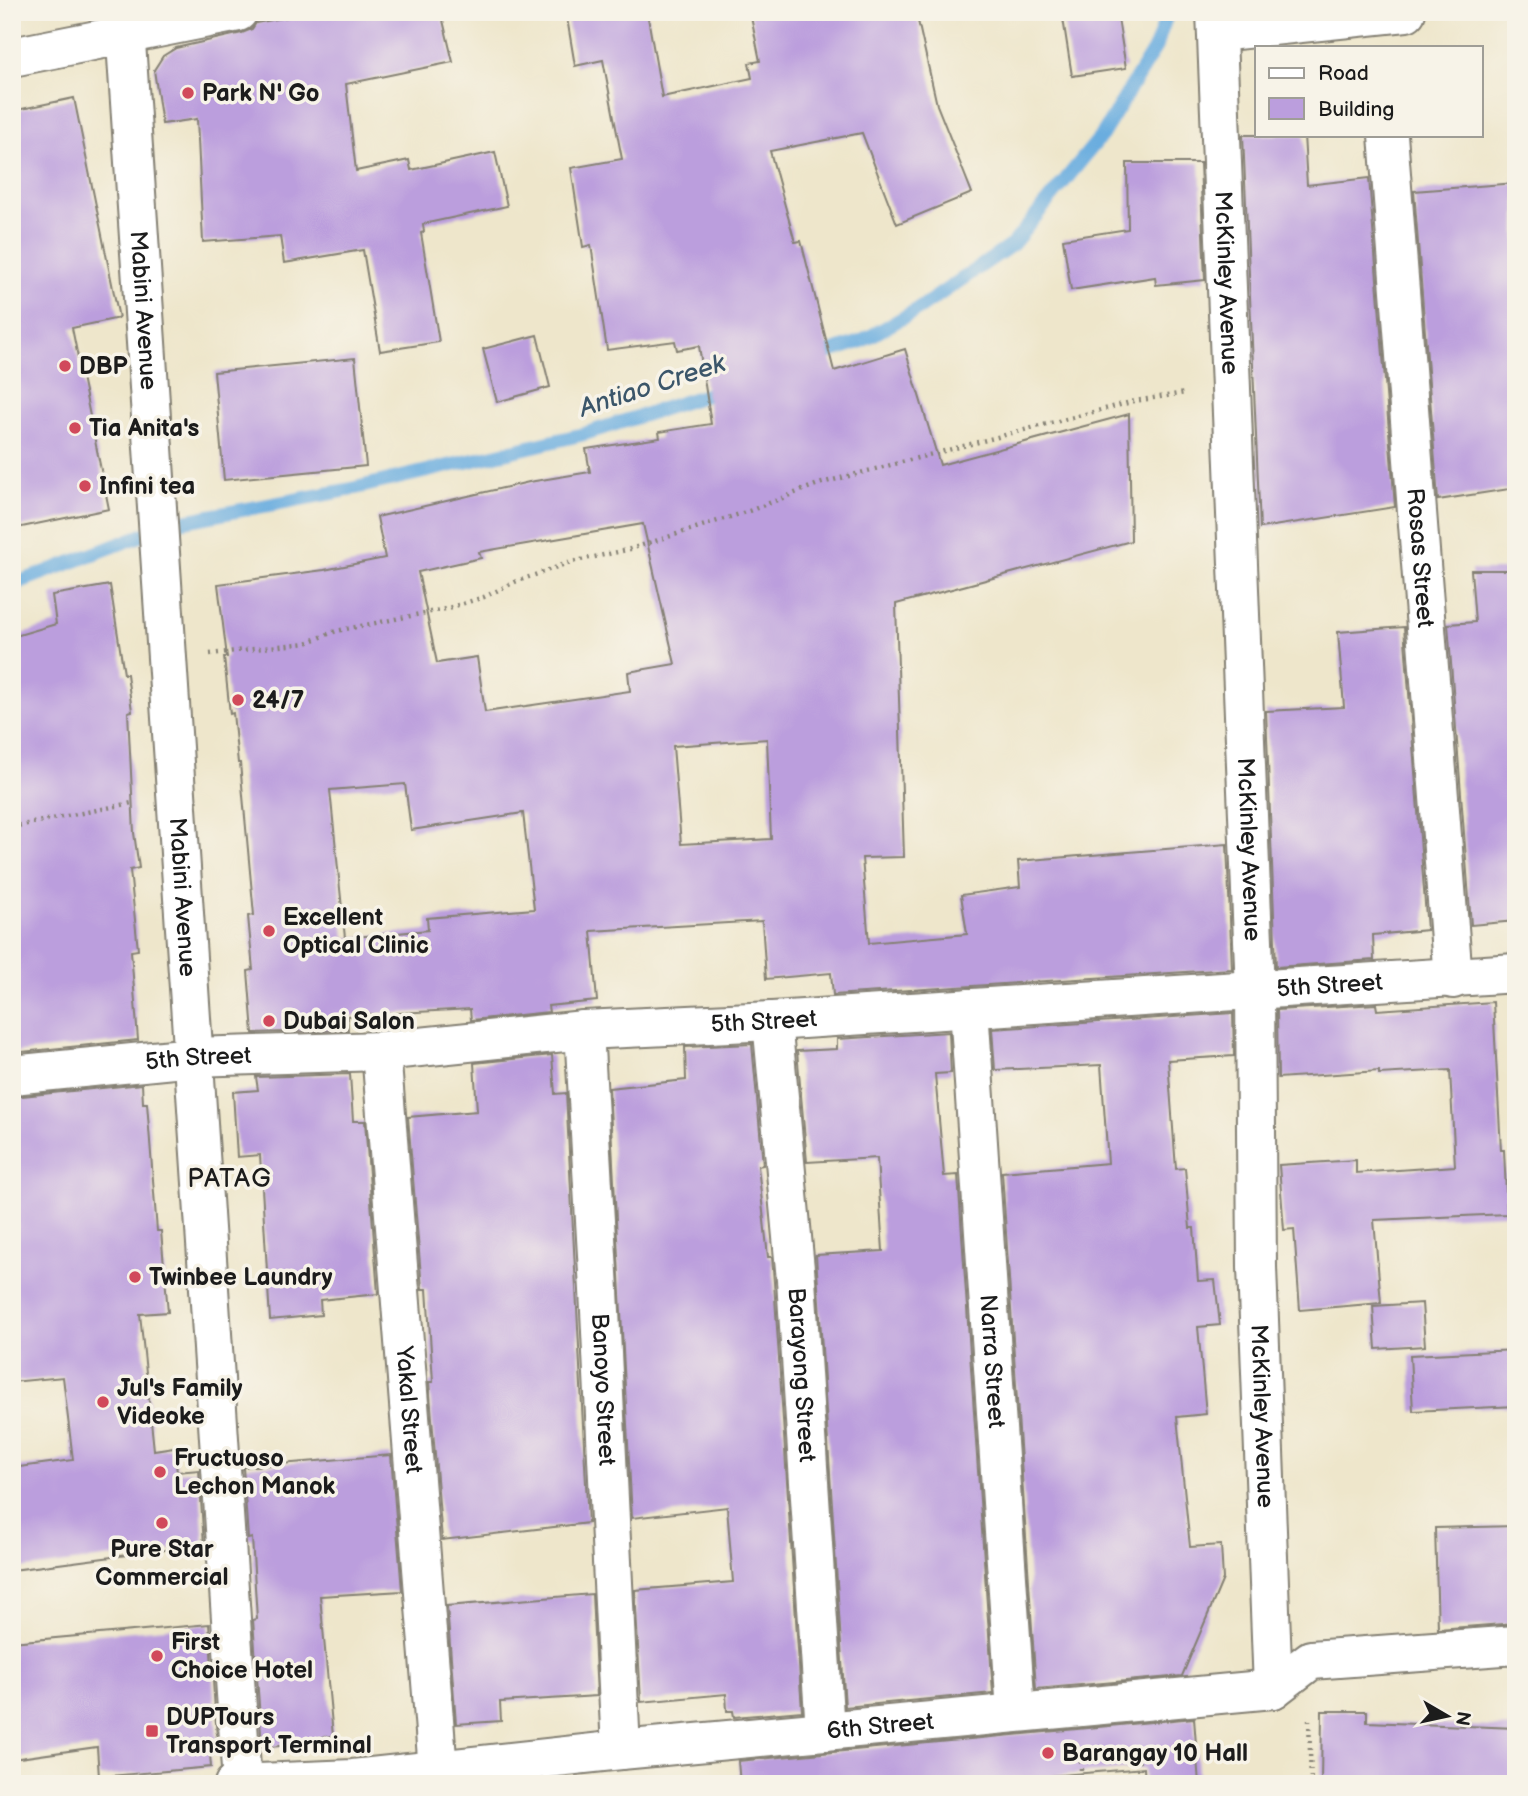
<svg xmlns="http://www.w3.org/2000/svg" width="1528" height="1796" font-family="'Balsamiq Sans',sans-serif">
<rect width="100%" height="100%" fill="#f7f3e8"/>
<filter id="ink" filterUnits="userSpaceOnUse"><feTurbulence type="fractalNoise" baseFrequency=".0143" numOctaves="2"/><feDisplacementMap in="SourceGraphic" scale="14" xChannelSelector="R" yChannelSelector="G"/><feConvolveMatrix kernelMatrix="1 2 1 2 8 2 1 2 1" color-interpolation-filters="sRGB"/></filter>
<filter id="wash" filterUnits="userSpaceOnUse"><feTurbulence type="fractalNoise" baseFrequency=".00686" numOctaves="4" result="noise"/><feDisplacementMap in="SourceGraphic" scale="28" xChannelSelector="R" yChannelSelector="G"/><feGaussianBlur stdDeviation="1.57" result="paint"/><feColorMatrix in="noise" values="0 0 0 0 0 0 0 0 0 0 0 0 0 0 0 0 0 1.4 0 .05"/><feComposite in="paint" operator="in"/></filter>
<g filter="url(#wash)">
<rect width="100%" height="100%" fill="#eee6cb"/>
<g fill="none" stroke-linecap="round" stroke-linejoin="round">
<g stroke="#6aaddf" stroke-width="14">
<path d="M 813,358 L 862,341 L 920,308 L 1013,244 L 1102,135 L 1156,46 L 1168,12"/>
<path d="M 12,585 L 174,523 L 347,490 L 584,434 L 725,389"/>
</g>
</g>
<g id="blocks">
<g fill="#bb9edd" fill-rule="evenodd">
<path d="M 314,12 L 441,12 L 453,62 L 346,84 L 356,171 L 409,160 L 411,170 L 495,152 L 507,206 L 423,224 L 424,232 L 421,233 L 439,342 L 380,351 L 363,250 L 284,263 L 280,236 L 203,242 L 197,119 L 162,124 L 154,70 L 163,56 L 176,48 L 242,33 L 252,29 L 256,23 Z"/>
<path d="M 566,12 L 647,12 L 662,97 L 752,78 L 749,63 L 760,61 L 750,12 L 916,12 L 937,105 L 972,193 L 897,224 L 862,133 L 770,151 L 795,242 L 801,241 L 834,371 L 905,349 L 940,465 L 1129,414 L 1131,541 L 896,604 L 904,857 L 862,858 L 869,943 L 967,934 L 961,895 L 1020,887 L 1018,861 L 1227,844 L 1232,969 L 833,995 L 831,973 L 766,979 L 762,921 L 591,931 L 597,1001 L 548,1006 L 549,1012 L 471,1020 L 470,1009 L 347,1016 L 348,1030 L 253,1033 L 248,971 L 253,970 L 248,916 L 254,915 L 240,763 L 238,763 L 233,713 L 230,714 L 224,657 L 227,657 L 218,584 L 324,570 L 385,558 L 377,517 L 529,482 L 590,472 L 586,449 L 660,438 L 659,432 L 711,424 L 699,346 L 677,350 L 675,341 L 607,350 L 591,245 L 583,247 L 571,168 L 622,159 L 603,60 L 575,66 ZM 643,524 L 675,664 L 628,672 L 630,691 L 485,712 L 477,657 L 437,663 L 418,572 L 481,558 L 479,552 ZM 767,739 L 771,839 L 681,844 L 673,746 ZM 405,784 L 411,830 L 523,813 L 534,909 L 427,918 L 428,930 L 345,938 L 330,790 Z"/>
<path d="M 1062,12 L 1117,12 L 1126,68 L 1072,76 Z"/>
<path d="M 74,98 L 119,318 L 72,328 L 109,509 L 12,529 L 12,111 Z"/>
<path d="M 1243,135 L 1304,135 L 1307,185 L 1369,178 L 1395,507 L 1260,528 Z"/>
<path d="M 1127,163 L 1200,163 L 1205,280 L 1156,285 L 1155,277 L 1071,290 L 1063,239 L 1128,229 Z"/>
<path d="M 1516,183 L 1516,488 L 1438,500 L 1414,191 Z"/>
<path d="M 537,335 L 550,387 L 497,402 L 483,349 Z"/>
<path d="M 355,358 L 366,466 L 224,480 L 214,372 Z"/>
<path d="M 1471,570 L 1516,570 L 1516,921 L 1471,925 L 1448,624 L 1475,622 Z"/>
<path d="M 110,585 L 124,674 L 127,674 L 132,711 L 128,712 L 134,833 L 139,868 L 130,870 L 138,950 L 131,951 L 138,1040 L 12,1053 L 12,637 L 56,624 L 52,595 Z"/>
<path d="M 1404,627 L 1427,930 L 1373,935 L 1374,960 L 1276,967 L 1266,711 L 1344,707 L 1338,632 Z"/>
<path d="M 1493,1002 L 1501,1150 L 1504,1150 L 1507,1214 L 1374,1220 L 1381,1303 L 1300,1310 L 1294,1229 L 1284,1230 L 1279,1165 L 1356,1160 L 1356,1173 L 1455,1166 L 1450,1070 L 1379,1074 L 1379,1071 L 1278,1078 L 1277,1010 L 1376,1004 L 1377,1010 Z"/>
<path d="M 1233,1013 L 1234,1056 L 1168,1060 L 1176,1169 L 1185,1168 L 1190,1228 L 1194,1228 L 1198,1281 L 1215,1280 L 1220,1325 L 1198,1327 L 1206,1414 L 1177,1417 L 1190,1547 L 1221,1545 L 1223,1579 L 1182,1676 L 1036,1689 L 1002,1172 L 1108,1163 L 1101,1065 L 995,1070 L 992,1029 Z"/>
<path d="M 949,1032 L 951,1073 L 935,1074 L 944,1176 L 958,1175 L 993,1693 L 845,1707 L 816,1255 L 883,1251 L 877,1158 L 807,1162 L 797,1051 L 837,1049 L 837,1039 Z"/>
<path d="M 752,1044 L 763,1165 L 758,1166 L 768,1257 L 772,1257 L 774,1282 L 802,1711 L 734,1717 L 733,1711 L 727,1711 L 726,1694 L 641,1702 L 635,1590 L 733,1582 L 727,1507 L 632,1518 L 609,1088 L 686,1080 L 685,1047 Z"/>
<path d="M 552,1055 L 555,1094 L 566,1093 L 588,1523 L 442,1540 L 429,1382 L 433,1382 L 427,1289 L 422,1289 L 408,1117 L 477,1111 L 474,1063 Z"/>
<path d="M 350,1074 L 353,1121 L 365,1121 L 378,1294 L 320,1300 L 321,1315 L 270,1320 L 260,1155 L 237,1157 L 233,1092 L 258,1090 L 256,1077 Z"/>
<path d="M 142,1084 L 143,1103 L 147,1103 L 157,1231 L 161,1231 L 168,1312 L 140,1314 L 154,1450 L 174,1447 L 177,1472 L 199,1470 L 204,1545 L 12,1570 L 12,1468 L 73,1460 L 63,1377 L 12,1382 L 12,1229 L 17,1228 L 12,1156 L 12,1097 Z"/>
<path d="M 1422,1303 L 1425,1346 L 1376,1349 L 1373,1306 Z"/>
<path d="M 1516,1350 L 1516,1406 L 1413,1411 L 1410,1355 Z"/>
<path d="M 391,1455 L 402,1591 L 320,1596 L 333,1736 L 297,1740 L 297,1744 L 262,1748 L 253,1620 L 257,1619 L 252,1538 L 248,1539 L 243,1467 Z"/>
<path d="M 1516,1526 L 1516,1623 L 1438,1629 L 1435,1528 Z"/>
<path d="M 592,1594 L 597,1696 L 500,1702 L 501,1721 L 456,1724 L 447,1606 Z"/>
<path d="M 209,1624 L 218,1753 L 210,1754 L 211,1767 L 99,1777 L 97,1747 L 12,1759 L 12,1642 Z"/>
<path d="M 1322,1711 L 1367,1711 L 1367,1722 L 1516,1728 L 1516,1784 L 1321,1784 Z"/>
<path d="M 1194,1718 L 1199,1784 L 1145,1784 L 1144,1768 L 954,1784 L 740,1784 L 738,1761 Z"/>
</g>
</g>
</g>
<g filter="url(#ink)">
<use href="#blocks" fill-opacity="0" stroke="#858174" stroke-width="2"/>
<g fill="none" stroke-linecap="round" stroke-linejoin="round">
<g stroke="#858174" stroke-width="42">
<g id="minor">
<path id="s1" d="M 124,12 L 242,1784"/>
<path id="s2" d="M 1216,12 L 1255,991 L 1257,1267 L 1273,1689"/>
<path d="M 1217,32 L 1406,12"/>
<path d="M 12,57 L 238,12"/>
<path id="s3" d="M 1388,135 L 1453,979"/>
<path id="s4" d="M 969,1008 L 1016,1712"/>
<path id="s5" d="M 772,1021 L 796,1280 L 825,1731"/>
<path id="s6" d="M 584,1030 L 599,1290 L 621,1750"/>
<path id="s7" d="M 381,1051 L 438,1770"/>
<path id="s8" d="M 12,1075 L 193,1057 L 381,1051 L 584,1030 L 772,1021 L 1516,973"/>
<path id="s9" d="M 234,1784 L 353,1779 L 621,1750 L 1273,1689 L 1311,1660 L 1516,1645"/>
</g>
</g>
<g stroke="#858174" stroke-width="4.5" stroke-dasharray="2 5" stroke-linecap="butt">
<path d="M 210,654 L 306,643 L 336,631 L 445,609 L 484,597 L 515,582 L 571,562 L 627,550 L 749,511 L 818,484 L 1135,401 L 1185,393"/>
<path d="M 12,827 L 132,803"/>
<path d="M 1309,1720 L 1311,1784"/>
<path d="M 1081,1784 L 1081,1753"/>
<path d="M 1138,1784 L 1139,1746"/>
</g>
<use href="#minor" stroke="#fff" stroke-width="38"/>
</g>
</g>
<g fill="#d1495b" stroke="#f7f3e8" stroke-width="2.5">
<circle cx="188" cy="93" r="7"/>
<circle cx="65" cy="366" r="7"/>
<circle cx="75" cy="428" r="7"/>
<circle cx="85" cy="486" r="7"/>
<circle cx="238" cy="700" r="7"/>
<circle cx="269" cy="931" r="7"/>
<circle cx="269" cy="1021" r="7"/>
<circle cx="135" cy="1277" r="7"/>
<circle cx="103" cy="1402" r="7"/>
<circle cx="160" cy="1472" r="7"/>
<circle cx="162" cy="1523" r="7"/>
<circle cx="157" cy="1656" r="7"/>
<rect x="145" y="1724" width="14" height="14" rx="3.5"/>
<circle cx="1048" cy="1753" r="7"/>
</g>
<g text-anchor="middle" stroke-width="7" stroke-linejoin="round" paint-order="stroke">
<g font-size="24" font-weight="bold" fill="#1c1c1c" stroke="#f7f3e8" text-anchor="start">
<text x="202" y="101">Park N' Go</text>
<text x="79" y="374">DBP</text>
<text x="89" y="436">Tia Anita's</text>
<text x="99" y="494">Infini tea</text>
<text x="252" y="708">24/7</text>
<text x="283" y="925">Excellent<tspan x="283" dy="28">Optical Clinic</tspan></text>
<text x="283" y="1029">Dubai Salon</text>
<text x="149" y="1285">Twinbee Laundry</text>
<text x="117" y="1396">Jul's Family<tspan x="117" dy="28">Videoke</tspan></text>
<text x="174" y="1466">Fructuoso<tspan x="174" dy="28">Lechon Manok</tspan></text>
<text x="162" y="1557" text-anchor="middle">Pure Star<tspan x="162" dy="28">Commercial</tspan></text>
<text x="171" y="1650">First<tspan x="171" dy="28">Choice Hotel</tspan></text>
<text x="166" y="1725">DUPTours<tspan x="166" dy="28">Transport Terminal</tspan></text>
<text x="1062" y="1761">Barangay 10 Hall</text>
</g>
<g font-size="24" fill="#1c1c1c" stroke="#f7f3e8">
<text dy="8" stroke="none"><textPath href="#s2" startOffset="271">McKinley Avenue</textPath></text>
<text dy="8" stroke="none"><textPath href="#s1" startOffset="299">Mabini Avenue</textPath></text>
<text dy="8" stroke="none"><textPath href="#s3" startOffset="424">Rosas Street</textPath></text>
<text dy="8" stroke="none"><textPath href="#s2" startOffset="838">McKinley Avenue</textPath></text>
<text dy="8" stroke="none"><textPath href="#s1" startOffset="887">Mabini Avenue</textPath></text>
<text dy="8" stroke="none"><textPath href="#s8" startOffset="1321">5th Street</textPath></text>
<text dy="8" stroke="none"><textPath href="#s8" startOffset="754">5th Street</textPath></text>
<text dy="8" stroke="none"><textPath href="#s8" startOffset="187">5th Street</textPath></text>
<text dy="8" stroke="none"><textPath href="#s4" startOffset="354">Narra Street</textPath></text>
<text dy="8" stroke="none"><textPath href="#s5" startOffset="355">Barayong Street</textPath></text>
<text dy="8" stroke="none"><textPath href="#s6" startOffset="360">Banoyo Street</textPath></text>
<text dy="8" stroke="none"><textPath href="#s7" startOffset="360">Yakal Street</textPath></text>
<text dy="8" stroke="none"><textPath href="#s2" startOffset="1405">McKinley Avenue</textPath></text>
<text dy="8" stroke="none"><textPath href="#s9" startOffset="649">6th Street</textPath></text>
</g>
<g font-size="26" font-style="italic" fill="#3b566a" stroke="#f7f3e8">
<text transform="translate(652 385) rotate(-18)" y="9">Antiao Creek</text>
</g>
<g font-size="26" letter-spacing="2" fill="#1c1c1c" stroke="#f7f3e8">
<text x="230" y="1187">PATAG</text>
</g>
</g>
<rect width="1528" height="1796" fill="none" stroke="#f7f3e8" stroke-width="42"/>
<rect x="1255" y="46" width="228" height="91" fill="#f7f3e8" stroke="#9f9d96" stroke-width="2"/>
<rect x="1269" y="68" width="35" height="10" fill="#ffffff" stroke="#9f9d96" stroke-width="2"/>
<text x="1318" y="80" font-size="21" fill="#1c1c1c">Road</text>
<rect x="1269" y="98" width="35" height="21" fill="#bb9edd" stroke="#9f9d96" stroke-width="2"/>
<text x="1318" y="116" font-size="21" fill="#1c1c1c">Building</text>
<g transform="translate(1447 1716) rotate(99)" stroke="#f7f3e8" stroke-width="5" paint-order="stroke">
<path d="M0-5L12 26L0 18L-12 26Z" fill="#1c1c1c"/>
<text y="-10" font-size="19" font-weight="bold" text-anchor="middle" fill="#1c1c1c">N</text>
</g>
</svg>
